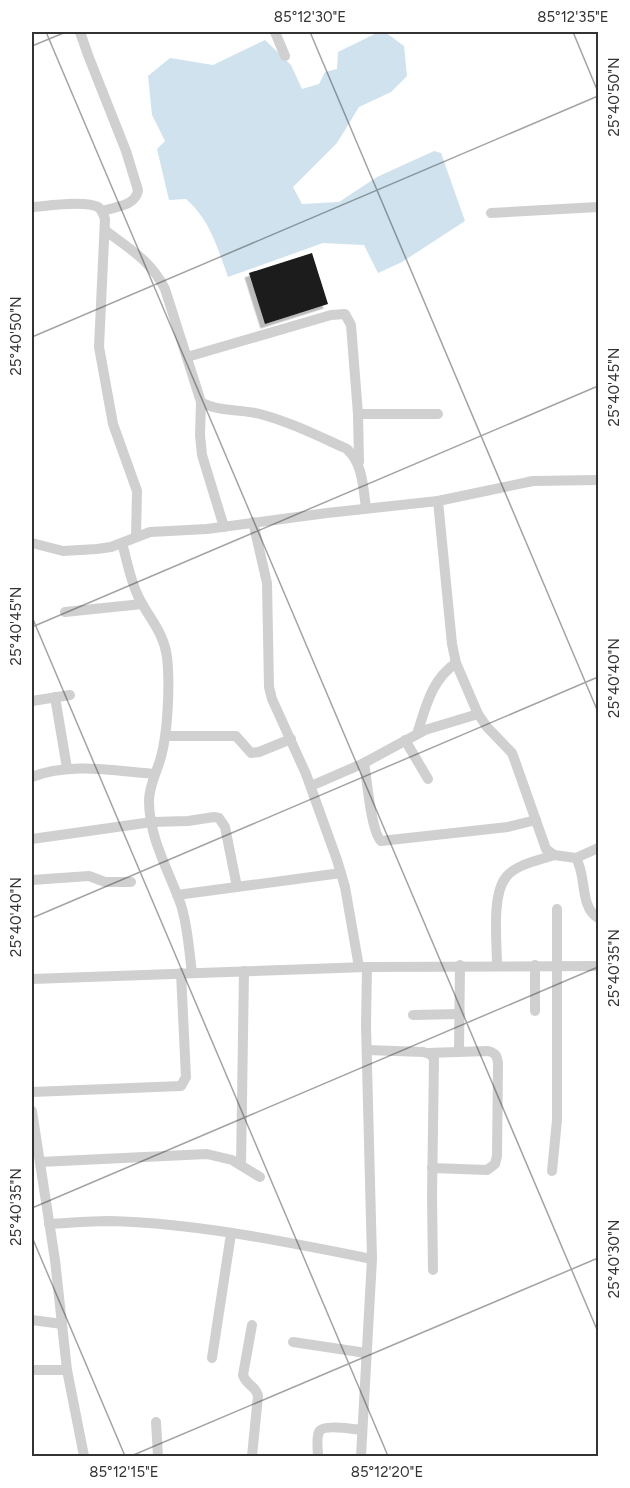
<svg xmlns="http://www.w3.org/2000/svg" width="630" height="1488" font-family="Figtree,sans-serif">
<defs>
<filter id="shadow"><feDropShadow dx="-4.5" dy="4.5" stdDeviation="0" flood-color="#0004"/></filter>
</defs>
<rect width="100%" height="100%" fill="#fff"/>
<path fill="#cfe2ee" d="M 379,32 L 385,32 L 404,46 L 407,76 L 391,92 L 359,107 L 337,143 L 293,187 L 302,204 L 339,202 L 377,177 L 434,151 L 441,153 L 465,221 L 402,262 L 378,273 L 364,245 L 323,243 L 228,277 C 218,249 209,218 186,199 L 169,200 L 157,149 L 165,141 L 152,115 L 148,76 L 170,58 L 213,65 L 265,40 L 291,65 L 302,89 L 319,84 L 325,72 L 337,69 L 338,52 Z"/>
<path fill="#1a1a1a" filter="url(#shadow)" d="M 312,253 L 328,304 L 265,324 L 249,273 Z"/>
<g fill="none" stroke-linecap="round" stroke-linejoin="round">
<g stroke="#d0d0d0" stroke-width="10">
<path d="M 80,32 L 88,55 L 126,151 L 138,190 C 136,206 115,207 102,211"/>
<path d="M 275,32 L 285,56"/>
<path d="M 32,207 C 47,206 85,200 98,207 C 102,210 103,214 105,219 L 99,347 L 113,424 L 137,491 L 136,537"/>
<path d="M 491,213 L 598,207"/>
<path d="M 106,231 C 130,249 151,261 165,289 L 201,402 C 218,412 241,409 260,414 C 290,422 318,436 347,449 C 363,464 363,487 366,508"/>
<path d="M 187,357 L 331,315 L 345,314 L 351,325 L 358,414 L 359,462"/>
<path d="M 201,402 L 200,435 L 202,455 L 224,527"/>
<path d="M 358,414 L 438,414"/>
<path d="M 438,501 L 452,644 L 456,663 L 478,714 L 487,727 L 512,753 L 515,761 L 546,849 L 554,855 L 576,858 C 587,876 579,906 598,918"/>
<path d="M 253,522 L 267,583 L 269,687 L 272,699 L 306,774 L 337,860 L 345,887 L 359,967"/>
<path d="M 32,543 L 63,551 L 97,549 L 111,547 L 150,532 L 207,529 L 327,513 L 438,501 L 533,481 L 598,480"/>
<path d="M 122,543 C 127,561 130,579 138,596 C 148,617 164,632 167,657 C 170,683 168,732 161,757 C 157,772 149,785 149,801 C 149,838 169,871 181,905 C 188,927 189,951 192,973"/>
<path d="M 65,612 L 142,604"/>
<path d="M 55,697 L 67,768"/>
<path d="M 32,701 L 70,695"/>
<path d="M 417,734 C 426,707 431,680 456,663"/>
<path d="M 165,736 L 236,736 L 251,753 L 259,752 L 291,739"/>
<path d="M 405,740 L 428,779"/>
<path d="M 364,763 C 367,779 371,832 381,841 L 508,827 L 536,820"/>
<path d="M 32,777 C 70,762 114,771 154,774"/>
<path d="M 311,786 L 364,763 L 425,730 L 478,714"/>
<path d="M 32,839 L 152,822 L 188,821 L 214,817 L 219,818 L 225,827 L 237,887"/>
<path d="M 576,858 L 598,848"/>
<path d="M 32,880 L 89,876 L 105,882 L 131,882"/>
<path d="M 177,895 L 341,873"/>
<path d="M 497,965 C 497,943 491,893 507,876 C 517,864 540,860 554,855"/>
<path d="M 32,979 L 367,967 L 598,966"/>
<path d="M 535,1011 L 535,965"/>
<path d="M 413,1015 L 460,1014"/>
<path d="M 367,1050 L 423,1052 L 430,1054 L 434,1059 L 432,1197 L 433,1270"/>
<path d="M 459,1052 L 460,965"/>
<path d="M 428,1053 L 488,1051 C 496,1053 497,1056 498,1063 L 497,1156 L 495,1164 L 487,1170 L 432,1168"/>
<path d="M 32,1092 L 181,1086 L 186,1077 L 181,973"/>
<path d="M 32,1111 L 55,1260 L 67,1370 L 84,1456"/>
<path d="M 40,1162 L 207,1154 L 232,1160 L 260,1177"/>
<path d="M 241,1165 L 244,971"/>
<path d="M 552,1171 L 557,1120 L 557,909"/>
<path d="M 49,1224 C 69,1223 89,1221 109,1221 C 196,1223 287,1242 372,1259"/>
<path d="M 32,1320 L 62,1324"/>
<path d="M 252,1325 L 243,1375 C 246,1385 256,1386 258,1396 L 252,1456"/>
<path d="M 293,1342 L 366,1353"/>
<path d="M 212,1358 L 231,1234"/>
<path d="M 32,1370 L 67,1370"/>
<path d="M 156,1422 L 158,1456"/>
<path d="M 318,1456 C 318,1450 316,1438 319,1432 C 323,1424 353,1429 362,1430"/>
<path d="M 361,1456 L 372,1259 L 366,1026 L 367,967"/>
</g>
</g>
<path fill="none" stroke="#333" stroke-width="1.5" stroke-opacity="0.45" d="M 46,32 L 598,1332M 310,32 L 598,712M 573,32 L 598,92M 32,46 L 66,32M 32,337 L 598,96M 32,617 L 388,1456M 32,627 L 598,386M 32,918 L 598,677M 32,1208 L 598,967M 32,1237 L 125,1456M 131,1456 L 598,1258"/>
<rect width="630" height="1488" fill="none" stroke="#ffffff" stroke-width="66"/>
<rect x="33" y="33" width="564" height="1422" fill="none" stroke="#333" stroke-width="2"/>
<g font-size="15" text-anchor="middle" fill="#333">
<text x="310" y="22">85°12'30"E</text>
<text x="573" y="22">85°12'35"E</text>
<text transform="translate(614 97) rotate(-90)" y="5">25°40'50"N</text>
<text transform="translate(16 336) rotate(-90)" y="5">25°40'50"N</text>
<text transform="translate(614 387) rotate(-90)" y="5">25°40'45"N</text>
<text transform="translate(16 626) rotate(-90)" y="5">25°40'45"N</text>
<text transform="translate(614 678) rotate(-90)" y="5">25°40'40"N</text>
<text transform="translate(16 917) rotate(-90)" y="5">25°40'40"N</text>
<text transform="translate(614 968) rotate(-90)" y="5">25°40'35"N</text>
<text transform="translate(16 1207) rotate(-90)" y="5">25°40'35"N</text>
<text transform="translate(614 1259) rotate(-90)" y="5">25°40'30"N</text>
<text x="124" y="1477">85°12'15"E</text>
<text x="387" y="1477">85°12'20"E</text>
</g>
</svg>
